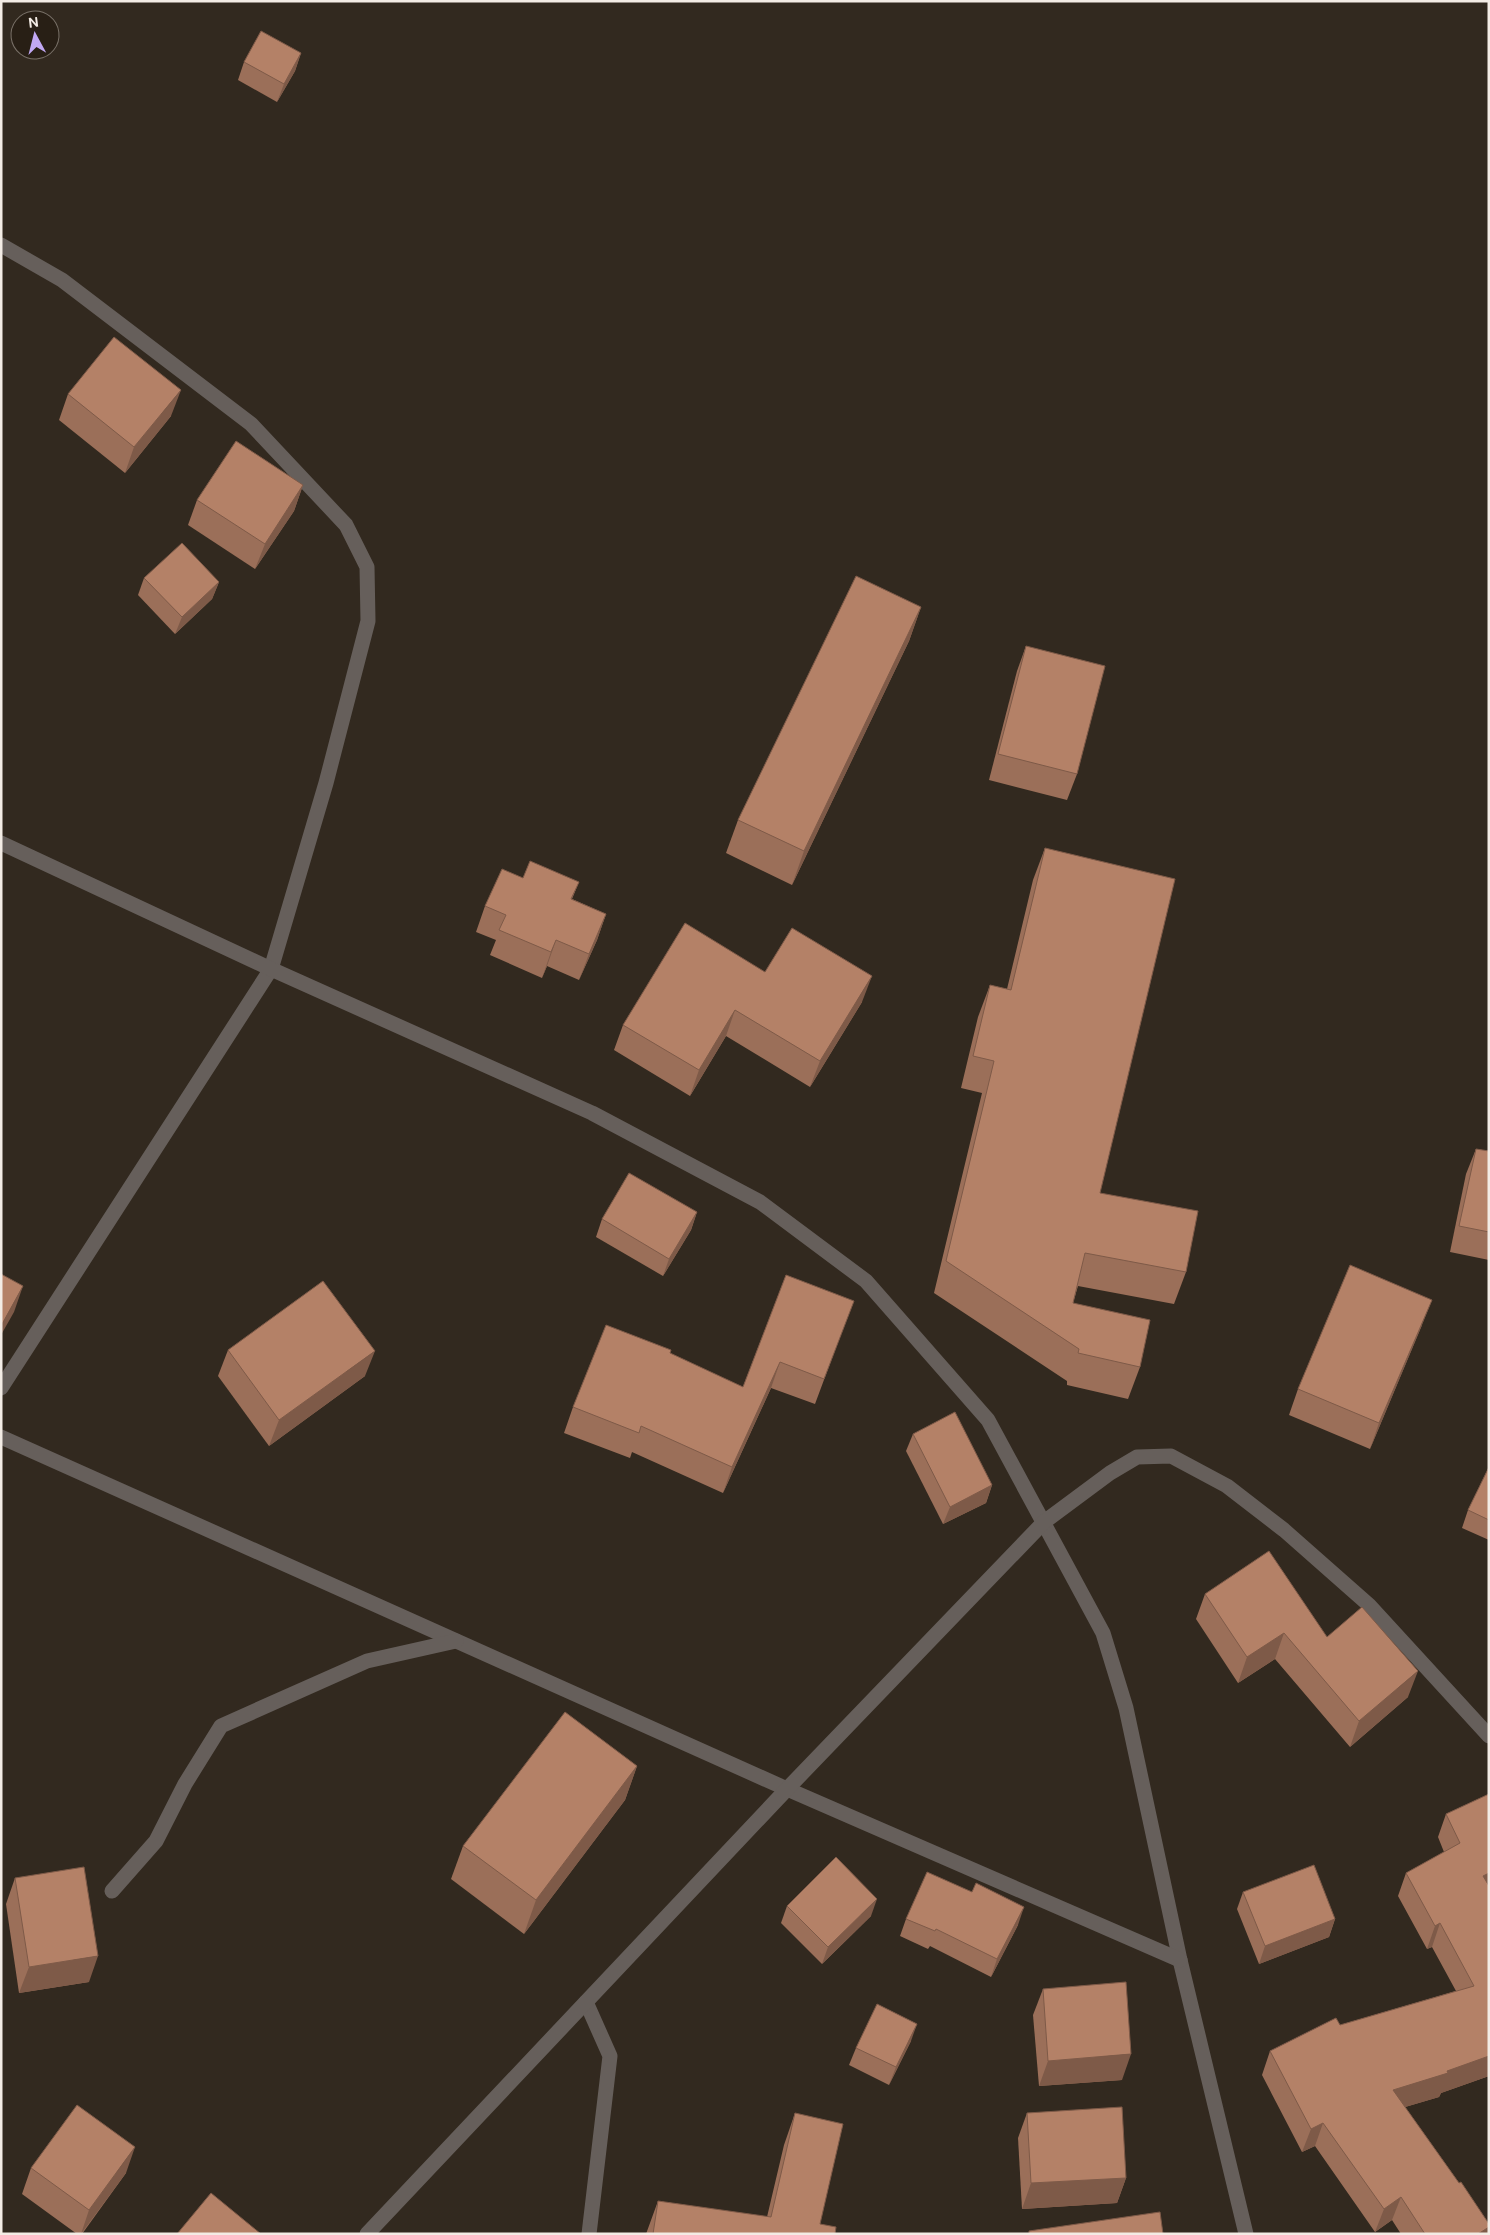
<svg xmlns="http://www.w3.org/2000/svg" width="1490" height="2235" font-family="'DM Sans',sans-serif">
<rect width="100%" height="100%" fill="#32291f"/>
<g fill="none" stroke-linecap="round" stroke-linejoin="round">
<g stroke="#665f5b" stroke-width="15">
<path d="M 1,245 L 62,280 L 251,424 L 346,525 L 367,567 L 368,621 L 326,783 L 271,969 L 1,1388"/>
<path d="M 1,843 L 271,969 L 592,1113 L 760,1202 L 866,1281 L 988,1420 L 1103,1633 L 1126,1708 L 1180,1960 L 1246,2234"/>
<path d="M 1,1437 L 787,1789 L 1180,1960"/>
<path d="M 112,1891 L 156,1841 L 185,1784 L 221,1726 L 367,1661 L 456,1641"/>
<path d="M 586,2002 L 610,2056 L 589,2234"/>
<path d="M 367,2234 L 787,1789 L 1044,1522 L 1110,1473 L 1137,1457 L 1171,1456 L 1227,1486 L 1284,1530 L 1369,1605 L 1489,1736"/>
</g>
</g>
<g fill="#9b6f59">
<path d="M 301,53 L 295,71 L 277,102 L 238,80 L 244,62 Z"/>
<path d="M 68,394 L 171,416 L 125,473 L 59,420 Z"/>
<path d="M 303,485 L 294,511 L 255,569 L 188,525 L 197,500 Z"/>
<path d="M 144,578 L 219,582 L 212,599 L 175,634 L 138,595 Z"/>
<path d="M 921,607 L 909,641 L 792,885 L 726,853 L 738,820 Z"/>
<path d="M 1026,646 L 1077,774 L 1067,800 L 989,780 L 1017,671 Z"/>
<path d="M 1045,848 L 1100,1193 L 1186,1272 L 1174,1304 L 1078,1286 L 1073,1303 L 1140,1367 L 1128,1399 L 1067,1385 L 1067,1381 L 934,1293 L 982,1093 L 961,1088 L 978,1017 L 990,985 L 1007,989 L 1033,880 Z"/>
<path d="M 523,878 L 579,882 L 572,899 L 606,914 L 597,940 L 579,980 L 547,966 L 542,978 L 490,955 L 496,940 L 476,932 L 485,906 Z"/>
<path d="M 765,972 L 862,1002 L 810,1087 L 726,1036 L 690,1096 L 614,1050 L 623,1025 Z"/>
<path d="M 1476,1149 L 1489,1151 L 1489,1260 L 1450,1252 L 1466,1174 Z"/>
<path d="M 697,1212 L 691,1230 L 663,1276 L 596,1237 L 602,1219 Z"/>
<path d="M 786,1275 L 844,1326 L 815,1404 L 771,1388 L 723,1493 L 632,1452 L 630,1458 L 564,1433 L 573,1407 L 670,1354 L 743,1387 Z"/>
<path d="M 1422,1325 L 1370,1449 L 1289,1415 L 1298,1389 Z"/>
<path d="M 228,1350 L 365,1376 L 269,1446 L 218,1376 Z"/>
<path d="M 913,1434 L 992,1485 L 986,1503 L 943,1524 L 906,1451 Z"/>
<path d="M 1489,1467 L 1489,1540 L 1462,1528 L 1468,1510 Z"/>
<path d="M 1205,1594 L 1327,1637 L 1408,1697 L 1350,1747 L 1275,1659 L 1238,1683 L 1196,1619 Z"/>
<path d="M 637,1766 L 625,1800 L 524,1934 L 451,1879 L 463,1846 Z"/>
<path d="M 1489,1794 L 1489,2076 L 1441,2093 L 1439,2097 L 1405,2107 L 1459,2183 L 1489,2224 L 1489,2230 L 1487,2234 L 1401,2234 L 1392,2220 L 1375,2232 L 1315,2146 L 1302,2152 L 1262,2075 L 1270,2051 L 1340,2025 L 1456,1991 L 1432,1947 L 1427,1949 L 1398,1896 L 1406,1873 L 1444,1852 L 1438,1837 L 1446,1814 Z"/>
<path d="M 15,1878 L 89,1982 L 19,1993 L 6,1904 Z"/>
<path d="M 1243,1892 L 1335,1919 L 1329,1937 L 1259,1964 L 1237,1909 Z"/>
<path d="M 787,1906 L 871,1916 L 822,1964 L 781,1923 Z"/>
<path d="M 906,1919 L 1018,1925 L 991,1977 L 930,1946 L 928,1949 L 900,1936 Z"/>
<path d="M 1043,1989 L 1122,2080 L 1039,2086 L 1033,2015 Z"/>
<path d="M 911,2041 L 889,2085 L 849,2065 L 856,2048 Z"/>
<path d="M 795,2113 L 820,2224 L 835,2234 L 646,2234 L 658,2201 L 767,2217 L 784,2145 Z"/>
<path d="M 1027,2113 L 1126,2178 L 1117,2203 L 1022,2209 L 1018,2138 Z"/>
<path d="M 31,2168 L 126,2173 L 82,2234 L 77,2234 L 22,2194 Z"/>
</g>
<g fill="#7e5a48">
<path d="M 301,53 L 295,71 L 277,102 L 284,84 Z"/>
<path d="M 181,390 L 171,416 L 125,473 L 134,447 Z"/>
<path d="M 303,485 L 294,511 L 255,569 L 265,544 Z"/>
<path d="M 219,582 L 212,599 L 175,634 L 182,617 Z"/>
<path d="M 921,607 L 909,641 L 792,885 L 804,851 Z"/>
<path d="M 606,914 L 597,940 L 579,980 L 589,954 Z"/>
<path d="M 556,940 L 547,966 L 542,978 L 551,952 Z"/>
<path d="M 872,976 L 862,1002 L 810,1087 L 820,1061 Z"/>
<path d="M 735,1010 L 726,1036 L 690,1096 L 699,1070 Z"/>
<path d="M 697,1212 L 691,1230 L 663,1276 L 669,1259 Z"/>
<path d="M 23,1286 L 14,1312 L 1,1335 L 1,1326 Z"/>
<path d="M 1432,1300 L 1422,1325 L 1370,1449 L 1379,1423 Z"/>
<path d="M 375,1351 L 365,1376 L 269,1446 L 279,1420 Z"/>
<path d="M 780,1362 L 771,1388 L 723,1493 L 732,1467 Z"/>
<path d="M 992,1485 L 986,1503 L 943,1524 L 950,1507 Z"/>
<path d="M 1284,1633 L 1275,1659 L 1238,1683 L 1247,1657 Z"/>
<path d="M 1418,1671 L 1408,1697 L 1350,1747 L 1359,1721 Z"/>
<path d="M 637,1766 L 625,1800 L 524,1934 L 536,1900 Z"/>
<path d="M 1489,1873 L 1489,1892 L 1483,1876 Z"/>
<path d="M 877,1899 L 871,1916 L 822,1964 L 828,1947 Z"/>
<path d="M 1024,1907 L 1018,1925 L 991,1977 L 997,1959 Z"/>
<path d="M 1335,1919 L 1329,1937 L 1259,1964 L 1265,1946 Z"/>
<path d="M 1440,1923 L 1432,1947 L 1427,1949 L 1435,1926 Z"/>
<path d="M 98,1956 L 89,1982 L 19,1993 L 29,1967 Z"/>
<path d="M 917,2024 L 911,2041 L 889,2085 L 896,2067 Z"/>
<path d="M 1131,2054 L 1122,2080 L 1039,2086 L 1048,2061 Z"/>
<path d="M 1489,2056 L 1489,2076 L 1441,2093 L 1439,2097 L 1385,2113 L 1393,2090 Z"/>
<path d="M 1323,2123 L 1315,2146 L 1302,2152 L 1311,2129 Z"/>
<path d="M 135,2147 L 126,2173 L 81,2234 L 89,2210 Z"/>
<path d="M 1126,2178 L 1117,2203 L 1022,2209 L 1031,2183 Z"/>
<path d="M 1401,2197 L 1392,2220 L 1375,2232 L 1384,2209 Z"/>
<path d="M 1489,2227 L 1487,2234 L 1478,2234 Z"/>
</g>
<g fill="#b48167" stroke="#7e5a48">
<path d="M 261,31 L 301,53 L 284,84 L 244,62 Z"/>
<path d="M 114,337 L 181,390 L 134,447 L 68,394 Z"/>
<path d="M 236,441 L 303,485 L 265,544 L 197,500 Z"/>
<path d="M 182,543 L 219,582 L 182,617 L 144,578 Z"/>
<path d="M 856,576 L 921,607 L 804,851 L 738,820 Z"/>
<path d="M 1026,646 L 1105,666 L 1077,774 L 998,754 Z"/>
<path d="M 1045,848 L 1175,879 L 1100,1193 L 1198,1211 L 1186,1272 L 1085,1253 L 1073,1303 L 1150,1320 L 1140,1367 L 1078,1353 L 1079,1349 L 946,1261 L 994,1061 L 973,1056 L 990,985 L 1011,990 Z"/>
<path d="M 530,861 L 579,882 L 571,899 L 606,914 L 589,954 L 556,940 L 551,952 L 499,930 L 506,915 L 485,906 L 502,869 L 523,878 Z"/>
<path d="M 685,923 L 765,972 L 792,928 L 872,976 L 820,1061 L 735,1010 L 699,1070 L 623,1025 Z"/>
<path d="M 1476,1149 L 1489,1151 L 1489,1232 L 1459,1226 Z"/>
<path d="M 629,1173 L 697,1212 L 669,1259 L 602,1219 Z"/>
<path d="M 1350,1265 L 1432,1300 L 1379,1423 L 1298,1389 Z"/>
<path d="M 1,1274 L 23,1286 L 1,1326 Z"/>
<path d="M 786,1275 L 854,1301 L 824,1379 L 780,1362 L 732,1467 L 641,1426 L 639,1433 L 573,1407 L 606,1325 L 671,1350 L 670,1353 L 743,1387 Z"/>
<path d="M 323,1281 L 375,1351 L 279,1420 L 228,1350 Z"/>
<path d="M 955,1412 L 992,1485 L 950,1507 L 913,1434 Z"/>
<path d="M 1489,1467 L 1489,1520 L 1468,1510 Z"/>
<path d="M 1269,1551 L 1327,1637 L 1362,1607 L 1418,1671 L 1359,1721 L 1284,1633 L 1247,1657 L 1205,1594 Z"/>
<path d="M 565,1712 L 637,1766 L 536,1900 L 463,1846 Z"/>
<path d="M 1489,1794 L 1489,1873 L 1483,1876 L 1489,1886 L 1489,2056 L 1447,2071 L 1448,2073 L 1393,2090 L 1459,2183 L 1461,2182 L 1489,2224 L 1489,2227 L 1478,2234 L 1425,2234 L 1401,2197 L 1384,2209 L 1323,2123 L 1311,2129 L 1270,2051 L 1336,2018 L 1340,2025 L 1474,1986 L 1440,1923 L 1435,1926 L 1406,1873 L 1460,1843 L 1446,1814 Z"/>
<path d="M 836,1857 L 877,1899 L 828,1947 L 787,1906 Z"/>
<path d="M 1314,1865 L 1335,1919 L 1265,1946 L 1243,1892 Z"/>
<path d="M 84,1867 L 98,1956 L 29,1967 L 15,1878 Z"/>
<path d="M 927,1872 L 972,1892 L 976,1883 L 1024,1907 L 997,1959 L 936,1929 L 935,1931 L 906,1919 Z"/>
<path d="M 1126,1982 L 1131,2054 L 1048,2061 L 1043,1989 Z"/>
<path d="M 877,2004 L 917,2024 L 896,2067 L 856,2048 Z"/>
<path d="M 77,2105 L 135,2147 L 89,2210 L 31,2168 Z"/>
<path d="M 1122,2107 L 1126,2178 L 1031,2183 L 1027,2113 Z"/>
<path d="M 795,2113 L 843,2124 L 820,2224 L 836,2227 L 835,2234 L 653,2234 L 658,2201 L 771,2217 Z"/>
<path d="M 211,2193 L 261,2234 L 177,2234 Z"/>
<path d="M 1160,2212 L 1163,2234 L 1029,2234 L 1029,2231 Z"/>
</g>
<rect width="1490" height="2235" fill="none" stroke="#f3ece5" stroke-width="5"/>
<g transform="translate(35 35) rotate(353)"><circle r="24" fill="#281f15" stroke="#797168"/>
<path d="M0-4L9 19L0 12L-9 19Z" fill="#c1a8f3"/>
<text y="-8" font-size="14" font-weight="bold" text-anchor="middle" fill="#f3ece5">N</text>
</g>
</svg>
